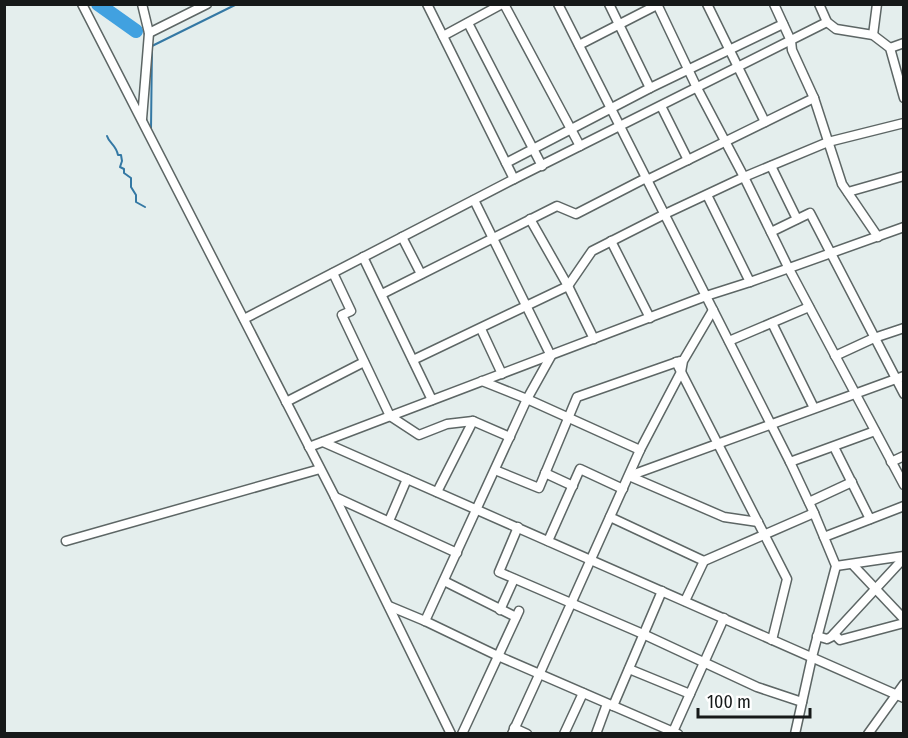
<svg xmlns="http://www.w3.org/2000/svg" width="908" height="738" font-family="'Fira Sans Condensed',sans-serif">
<rect width="100%" height="100%" fill="#e4eeed"/>
<g fill="none" stroke-linecap="round" stroke-linejoin="round">
<g stroke="#3478a4" stroke-width="2">
<path d="M 151,129 L 152,46 L 237,4"/>
<path d="M 107,136 C 109,143 116,145 118,155 L 121,155 L 122,161 L 120,167 L 124,169 L 124,173 L 131,178 L 131,187 L 136,195 L 136,202 L 145,207"/>
</g>
<path stroke="#41a1e0" stroke-width="14" d="M 98,4 L 136,31"/>
<g stroke="#5d6665" stroke-width="11">
<g id="minor">
<path d="M 82,4 L 335,497 L 451,734"/>
<path d="M 427,4 L 514,179"/>
<path d="M 504,4 L 580,146"/>
<path d="M 558,4 L 790,462 L 814,513 L 836,566 L 812,657 L 795,734"/>
<path d="M 609,4 L 650,88"/>
<path d="M 657,4 L 697,88 L 744,177 L 789,269 L 904,485"/>
<path d="M 707,4 L 765,122"/>
<path d="M 774,4 L 791,41 L 792,50 L 814,98 L 842,184 L 878,237"/>
<path d="M 819,4 L 827,22 L 836,29 L 873,35 L 890,48 L 904,98"/>
<path d="M 468,23 L 542,166"/>
<path d="M 149,33 L 207,4"/>
<path d="M 873,35 L 877,4"/>
<path d="M 443,36 L 502,4"/>
<path d="M 579,45 L 657,5"/>
<path d="M 890,48 L 904,43"/>
<path d="M 661,106 L 688,160"/>
<path d="M 142,119 L 149,33 L 142,4"/>
<path d="M 506,163 L 650,88 L 783,24"/>
<path d="M 771,166 L 797,219"/>
<path d="M 647,180 L 814,98"/>
<path d="M 848,192 L 904,176"/>
<path d="M 707,195 L 750,282"/>
<path d="M 530,219 L 568,286 L 594,339"/>
<path d="M 771,232 L 810,213 L 904,394"/>
<path d="M 402,237 L 421,274"/>
<path d="M 611,241 L 650,318"/>
<path d="M 363,257 L 432,400"/>
<path d="M 333,273 L 351,311 L 342,315 L 390,416 L 419,435 L 447,424 L 473,421 L 510,437"/>
<path d="M 382,294 L 557,206 L 576,214 L 646,178"/>
<path d="M 244,319 L 514,179 L 827,22"/>
<path d="M 772,323 L 814,408"/>
<path d="M 481,329 L 502,374"/>
<path d="M 729,341 L 809,307"/>
<path d="M 835,356 L 874,338 L 904,328"/>
<path d="M 413,360 L 568,286 L 592,251 L 665,214 L 744,177 L 828,142 L 904,123"/>
<path d="M 676,362 L 787,579 L 772,640"/>
<path d="M 482,381 L 527,399 L 640,450"/>
<path d="M 286,402 L 364,362"/>
<path d="M 323,442 L 904,698"/>
<path d="M 309,447 L 706,296 L 750,282 L 904,227"/>
<path d="M 834,447 L 870,519"/>
<path d="M 790,462 L 875,431"/>
<path d="M 891,462 L 904,456"/>
<path d="M 495,470 L 539,488 L 577,397 L 680,361"/>
<path d="M 545,473 L 573,486"/>
<path d="M 629,476 L 904,376"/>
<path d="M 629,476 L 724,517 L 758,522"/>
<path d="M 437,492 L 473,421"/>
<path d="M 335,497 L 457,553"/>
<path d="M 809,502 L 852,482"/>
<path d="M 610,517 L 704,561"/>
<path d="M 389,521 L 407,479"/>
<path d="M 518,527 L 499,572 L 643,634 L 757,687 L 802,702"/>
<path d="M 824,537 L 904,506"/>
<path d="M 66,541 L 320,469"/>
<path d="M 548,541 L 580,469 L 623,489"/>
<path d="M 853,565 L 904,619"/>
<path d="M 836,566 L 904,556"/>
<path d="M 444,581 L 516,617"/>
<path d="M 685,601 L 704,561 L 814,513"/>
<path d="M 389,606 L 425,621 L 498,656 L 678,734"/>
<path d="M 500,610 L 514,579"/>
<path d="M 425,621 L 527,399 L 551,356 L 474,200"/>
<path d="M 834,634 L 840,640 L 904,623"/>
<path d="M 817,636 L 827,639 L 831,637 L 904,558"/>
<path d="M 629,669 L 690,694"/>
<path d="M 613,706 L 662,591"/>
<path d="M 514,728 L 527,734"/>
<path d="M 462,734 L 519,611"/>
<path d="M 512,734 L 539,675 L 640,450 L 681,372 L 683,361 L 713,310"/>
<path d="M 564,734 L 583,693"/>
<path d="M 596,734 L 607,704"/>
<path d="M 672,734 L 724,618"/>
<path d="M 868,734 L 904,684"/>
</g>
</g>
<use href="#minor" stroke="#fff" stroke-width="8"/>
</g>
<rect width="908" height="738" fill="none" stroke="#161919" stroke-width="12"/>
<path d="M698 708v9h112v-9" fill="none" stroke="#161919" stroke-width="3"/>
<text x="707" y="708" font-size="18" fill="#161919" stroke="#ffffff" stroke-width="4.5" paint-order="stroke">100 m</text>
</svg>
